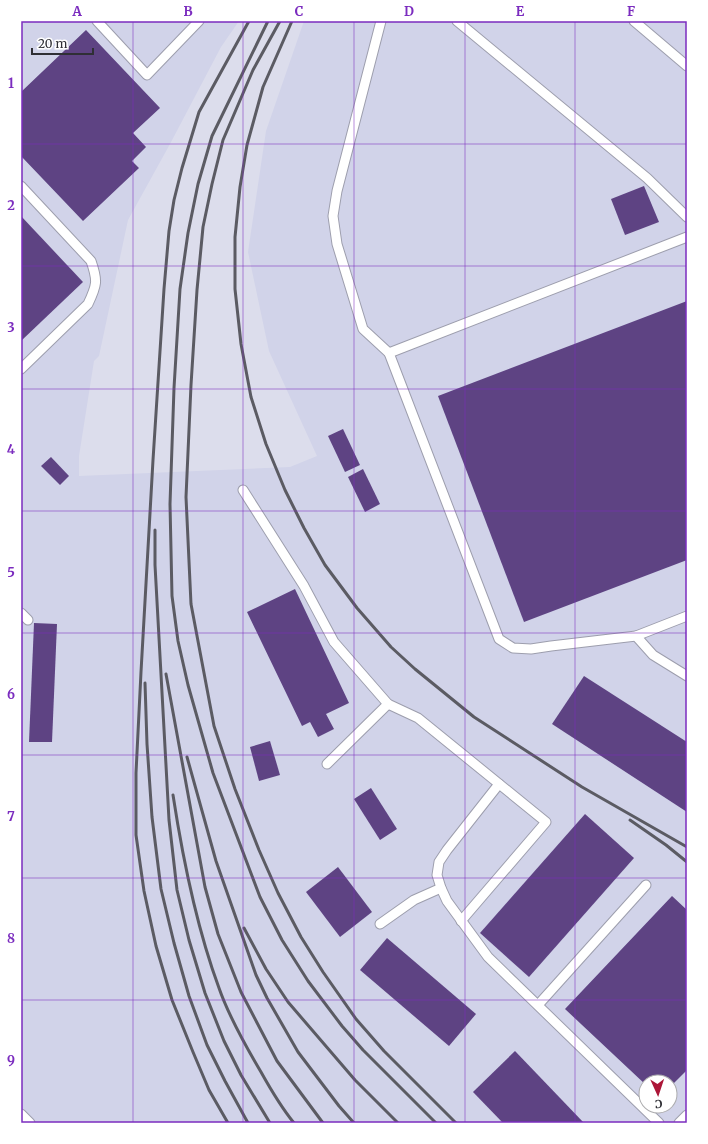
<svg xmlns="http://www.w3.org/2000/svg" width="708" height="1144" font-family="Merriweather,serif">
<rect width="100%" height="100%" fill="#dcddec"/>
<path fill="#d1d3e9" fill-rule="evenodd" d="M 21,21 L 239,21 L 221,47 L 170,144 L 128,220 L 99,356 L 94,361 L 79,456 L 79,476 L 290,467 L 317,456 L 269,351 L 248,252 L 266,131 L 304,21 L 687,21 L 687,1123 L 21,1123 ZM 646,1082 L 670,1082 L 670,1106 L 646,1106 Z"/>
<g fill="#5e4383">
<path d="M 86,30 L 160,108 L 133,133 L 146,147 L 132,161 L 139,168 L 83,221 L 21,156 L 21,92 Z"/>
<path d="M 644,186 L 659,222 L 625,235 L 611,199 Z"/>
<path d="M 21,216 L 83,282 L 21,341 Z"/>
<path d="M 687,301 L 687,560 L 524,622 L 438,396 Z"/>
<path d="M 343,429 L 360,465 L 345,472 L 328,436 Z"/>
<path d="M 51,457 L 69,476 L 60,485 L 41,466 Z"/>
<path d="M 363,469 L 380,504 L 365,512 L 348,477 Z"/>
<path d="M 295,589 L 349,703 L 326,714 L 334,729 L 318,737 L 310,722 L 302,726 L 247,612 Z"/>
<path d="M 34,623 L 57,624 L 52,742 L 29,742 Z"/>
<path d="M 584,676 L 687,742 L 687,812 L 552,724 Z"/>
<path d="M 270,741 L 280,775 L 259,781 L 250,747 Z"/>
<path d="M 371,788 L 397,829 L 380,840 L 354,799 Z"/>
<path d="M 585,814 L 634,858 L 529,977 L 480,933 Z"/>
<path d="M 338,867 L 372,912 L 340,937 L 306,892 Z"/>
<path d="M 672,896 L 687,910 L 687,1070 L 670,1087 L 670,1082 L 646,1082 L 646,1085 L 565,1009 Z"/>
<path d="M 387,938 L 476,1014 L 449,1046 L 360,970 Z"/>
<path d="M 515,1051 L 584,1123 L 503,1123 L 473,1092 Z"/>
</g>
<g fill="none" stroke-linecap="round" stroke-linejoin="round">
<g stroke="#9d9ead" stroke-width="11">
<g id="service">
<path d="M 97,21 L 147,75 L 199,21"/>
<path d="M 381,21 L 337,191 L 333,216 L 337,244 L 363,329 L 389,353 L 499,639 L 513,648 L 531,649 L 551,646 L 636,636 L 687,616"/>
<path d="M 457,21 L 647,178 L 687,217"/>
<path d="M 634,21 L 687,66"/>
<path d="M 21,186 L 91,261 C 98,281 97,285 88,304 L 21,369"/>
<path d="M 389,353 L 687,237"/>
<path d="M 243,490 L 304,586 L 334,642 L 388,704 L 418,718 L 546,822 L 461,921"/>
<path d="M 21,613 L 28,620"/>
<path d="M 636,636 L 653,655 L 687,676"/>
<path d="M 327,764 L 388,704"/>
<path d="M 499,784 L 447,850 L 439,862 L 437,875 L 441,888 L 447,901 L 488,957 L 659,1123"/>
<path d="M 380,924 L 414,900 L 441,888"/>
<path d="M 538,1005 L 646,885"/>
<path d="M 21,1114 L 30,1123"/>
<path d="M 679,1123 L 687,1115"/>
</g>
</g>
<use href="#service" stroke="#fff" stroke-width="9"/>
<g stroke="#5b5b63" stroke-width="3">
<path d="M 268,21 L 212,136 L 198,184 L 188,233 L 180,289 L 174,388 L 170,504 L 172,596 L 178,641 L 188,685 L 213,773 L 260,897 L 282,940 L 308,981 L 342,1026 L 363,1050 L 436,1123"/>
<path d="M 280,21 L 253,70 L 223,140 L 212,184 L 203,227 L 197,290 L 191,385 L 186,497 L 191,604 L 214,726 L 235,789 L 259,850 L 278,893 L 301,937 L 323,972 L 356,1019 L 384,1051 L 456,1123"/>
<path d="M 292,21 L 263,87 L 247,145 L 240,187 L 235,237 L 235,289 L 241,344 L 251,397 L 266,444 L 285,490 L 304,528 L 325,565 L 357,608 L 391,647 L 415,669 L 474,717 L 582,787 L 687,847"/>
<path d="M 155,530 L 155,565 L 169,820 L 177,890 L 189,940 L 205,993 L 224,1041 L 241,1075 L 270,1123"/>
<path d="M 166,674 L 205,887 L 218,934 L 241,992 L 277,1061 L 323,1123"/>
<path d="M 145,683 L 147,744 L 152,817 L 161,889 L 174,943 L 189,996 L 207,1045 L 225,1081 L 248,1123"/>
<path d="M 187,757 L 216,861 L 256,975 L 267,998 L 298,1052 L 339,1106 L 354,1123"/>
<path d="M 173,795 C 183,860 196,926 219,988 C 229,1017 245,1045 261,1072 C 271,1090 281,1107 294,1123"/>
<path d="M 630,820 L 666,845 L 687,862"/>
<path d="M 244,928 L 266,969 L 288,1002 L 355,1080 L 398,1123"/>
<path d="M 228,1123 L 209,1090 L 193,1052 L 172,1000 L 156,946 L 144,891 L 136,835 L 136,773 L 141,672 L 153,460 L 164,289 L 169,231 L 174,200 L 182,168 L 199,112 L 249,21"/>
</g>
</g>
<path fill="none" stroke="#7b2cbf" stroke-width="1" stroke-opacity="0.55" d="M 133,21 L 133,1123M 243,21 L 243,1123M 354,21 L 354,1123M 465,21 L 465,1123M 575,21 L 575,1123M 21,144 L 687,144M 21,266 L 687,266M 21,389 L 687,389M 21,511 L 687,511M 21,633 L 687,633M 21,755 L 687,755M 21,878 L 687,878M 21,1000 L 687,1000"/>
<rect width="708" height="1144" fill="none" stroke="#ffffff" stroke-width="44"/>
<g transform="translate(658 1094) rotate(177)"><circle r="19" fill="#ffffff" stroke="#acacae"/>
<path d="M0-3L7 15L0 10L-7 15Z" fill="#ac1638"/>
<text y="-6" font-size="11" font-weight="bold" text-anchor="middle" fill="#2f2f35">С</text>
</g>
<path d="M32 48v6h61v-6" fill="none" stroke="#2f2f35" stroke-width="2"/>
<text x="38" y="48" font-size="12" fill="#2f2f35" stroke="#ffffff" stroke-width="3" paint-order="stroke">20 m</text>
<rect x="22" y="22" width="664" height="1100" fill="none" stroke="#7b2cbf" stroke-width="1.5"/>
<g font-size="13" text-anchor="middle" font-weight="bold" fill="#7b2cbf">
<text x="77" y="16">A</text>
<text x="188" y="16">B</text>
<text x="299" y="16">C</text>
<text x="409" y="16">D</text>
<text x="520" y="16">E</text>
<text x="631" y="16">F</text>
<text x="11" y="88">1</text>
<text x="11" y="210">2</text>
<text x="11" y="332">3</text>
<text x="11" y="454">4</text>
<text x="11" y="577">5</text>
<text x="11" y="699">6</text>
<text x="11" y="821">7</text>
<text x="11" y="943">8</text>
<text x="11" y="1065">9</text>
</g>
</svg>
